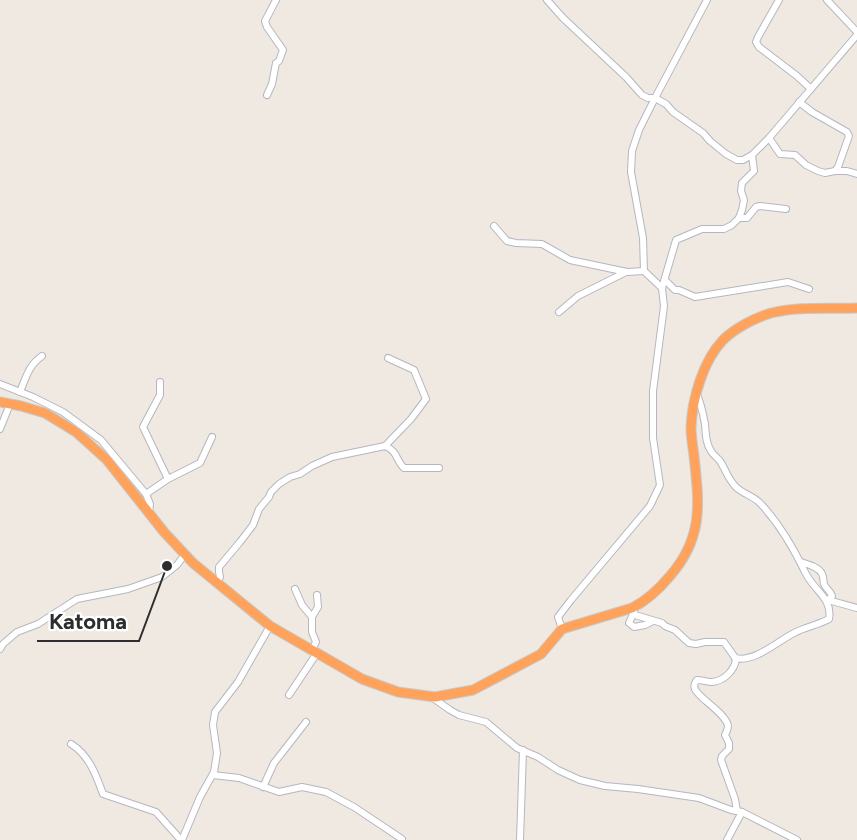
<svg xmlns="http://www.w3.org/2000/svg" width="857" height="840" font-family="Figtree,sans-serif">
<rect width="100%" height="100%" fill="#efe9e1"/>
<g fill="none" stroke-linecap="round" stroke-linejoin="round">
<g stroke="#b4b7c1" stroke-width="8">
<g id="minor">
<path d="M 547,0 L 563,18 L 626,77 L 642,95 L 648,98 L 655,98 L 666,104 L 673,112 L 703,133 L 710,141 L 726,154 L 737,160 L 743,160 L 752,155"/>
<path d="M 779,0 L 758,37 L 756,42 L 759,47 L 797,76 L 811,89"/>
<path d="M 827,0 L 857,32"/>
<path d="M 267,95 L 272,84 L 276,63 L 279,61 L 283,50 L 267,27 L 265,21 L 276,0"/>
<path d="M 769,138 L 780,154 L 795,155 L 806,165 L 818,171 L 825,173 L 835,171 L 838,167 L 849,136 L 847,132 L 812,112 L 799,102"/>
<path d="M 835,171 L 847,171 L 857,174"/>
<path d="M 739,218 L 747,218 L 756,207 L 760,206 L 786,209"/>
<path d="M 494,226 L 507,241 L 516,243 L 542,244 L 570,260 L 627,272 L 644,271"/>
<path d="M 665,280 L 675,290 L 679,290 L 695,297 L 788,282 L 809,289"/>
<path d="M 662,288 L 644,271 L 643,238 L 631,172 L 632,151 L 639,130 L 655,98 L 707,0"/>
<path d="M 559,312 L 578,296 L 626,272"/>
<path d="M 160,382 L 160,395 L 143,427 L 168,479"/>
<path d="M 0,384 L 33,397 L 63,412 L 101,440 L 146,494 L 150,504 L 149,513"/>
<path d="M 20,392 C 26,377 29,365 42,356"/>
<path d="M 696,393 C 701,402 703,414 705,424 C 706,433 705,442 711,451 C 713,455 717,457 720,461 C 726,470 728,480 737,488 C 744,494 753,496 760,503 C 778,522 794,549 805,572 C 813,590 833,598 829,619 C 818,625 805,627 794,633 C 778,641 754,663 735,658"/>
<path d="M 0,429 L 10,404"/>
<path d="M 385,446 L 411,419 L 426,399 L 414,370 L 388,358"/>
<path d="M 146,494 L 168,479 L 200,463 L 212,437"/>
<path d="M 801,562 C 807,564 819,567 822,574 C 824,577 823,581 824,584 C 826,589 830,590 832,596 L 831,598 L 827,600"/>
<path d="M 217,583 L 220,577 L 219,572 L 219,567 L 240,542 L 253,525 L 259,509 L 269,497 L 271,492 L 279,484 L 290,477 L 300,474 L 312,466 L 332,457 L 385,446 C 398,451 396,461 404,468 L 439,468"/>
<path d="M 295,589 L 302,605 L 312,617 L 312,632 L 316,642 L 312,650"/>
<path d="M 828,600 L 857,608"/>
<path d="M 632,608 L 635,615 L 662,623 L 665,626 L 675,630 L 689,643 L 696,644 L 705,642 L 724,642 L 736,659 C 735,670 724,681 712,682 C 708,682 702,680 697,680 C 695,683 693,684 695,689 C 698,698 726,713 728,726 C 728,728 726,733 725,735 L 729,743 L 729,749 L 722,756 L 721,760 L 735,799 L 737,811"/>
<path d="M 634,612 L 629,623 L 634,627 L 645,625 L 653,621"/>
<path d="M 312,617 L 318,607 L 317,595"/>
<path d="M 562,629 L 558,617 L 571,600 L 650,506 L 660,485 L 653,438 L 653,391 L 664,306 L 662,288 L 676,240 L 702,229 L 724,229 L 732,225 L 739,218 L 742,210 L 744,200 L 741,191 L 742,183 L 754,171 L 752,155 L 769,138 L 857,35"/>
<path d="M 0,649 L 3,644 L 17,632 L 38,624 L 77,599 L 128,589 L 162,577 L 177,565 L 185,554"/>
<path d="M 289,695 L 317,653"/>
<path d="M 433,698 L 450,710 L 459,715 L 486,722 L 517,748 L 538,757 L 558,770 L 580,780 L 605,786 L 638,789 L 699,798 L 731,810 L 742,812 L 797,840"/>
<path d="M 71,744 C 89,755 96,775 103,794 L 156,812 L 181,840"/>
<path d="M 213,775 L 239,778 L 279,792 L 302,787 L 326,792 L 354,807 L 402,839"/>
<path d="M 263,787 L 274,763 L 306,722"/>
<path d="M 182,840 L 200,797 L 214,772 L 217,753 L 213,725 L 215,712 L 238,682 L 270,626"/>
<path d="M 520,840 L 523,750"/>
<path d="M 727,840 L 742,812"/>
</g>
</g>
<g stroke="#c9c9c9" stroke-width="11">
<path id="highway" d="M 0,402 L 21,406 L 45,413 L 76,432 L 107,460 L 164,532 L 193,563 L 270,626 L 362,679 L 398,692 L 435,697 L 473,690 L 541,654 L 562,629 L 632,608 C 646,601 660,588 670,576 C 704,537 699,503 694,456 C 693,447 691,437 691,428 C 692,399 703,361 723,340 C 735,328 755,318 771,313 C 798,306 829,309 857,308"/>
</g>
<use href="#minor" stroke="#fff" stroke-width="6"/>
<use href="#highway" stroke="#ffa35c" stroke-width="9"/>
</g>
<path fill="none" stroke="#2e2e2e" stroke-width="2" d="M167 566L139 641H37"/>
<circle fill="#2e2e2e" stroke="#fff" stroke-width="2" cx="167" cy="566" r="6"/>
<g font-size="22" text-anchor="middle" font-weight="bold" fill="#2e2e2e" stroke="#fff" stroke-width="4.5" stroke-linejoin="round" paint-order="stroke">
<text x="88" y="629">Katoma</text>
</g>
</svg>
